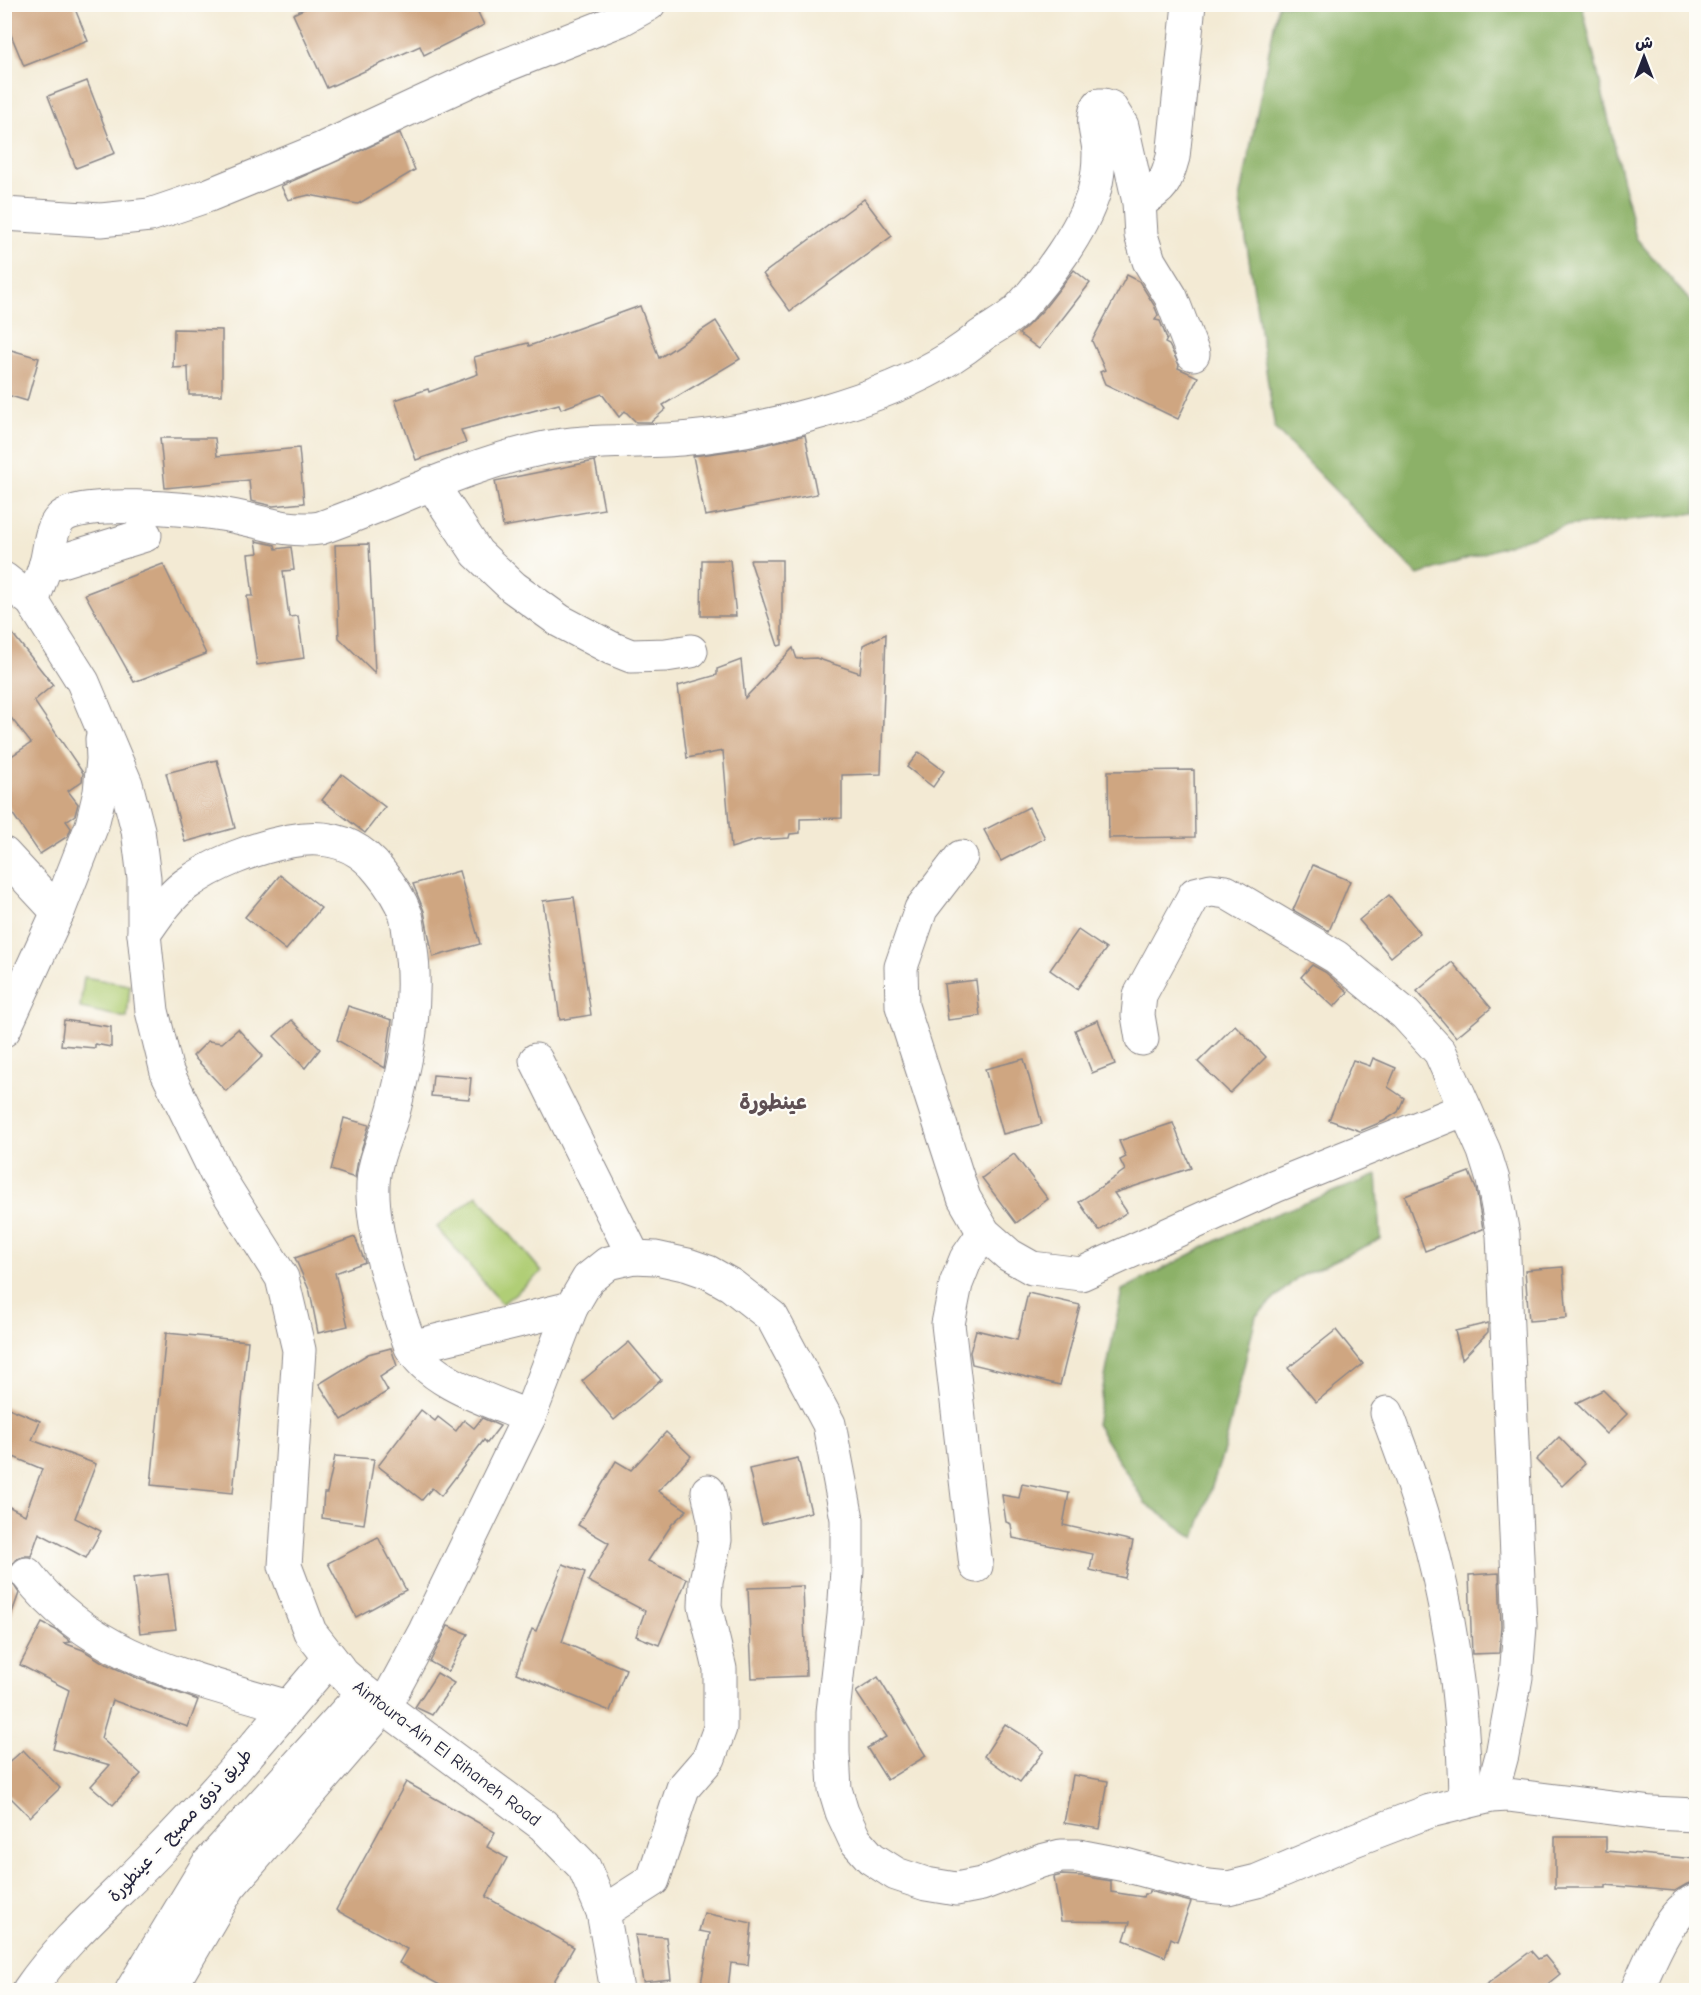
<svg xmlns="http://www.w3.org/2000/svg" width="1701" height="1995" font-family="'Comic Neue','Playpen Sans Arabic',sans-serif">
<rect width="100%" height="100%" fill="#fdfcf7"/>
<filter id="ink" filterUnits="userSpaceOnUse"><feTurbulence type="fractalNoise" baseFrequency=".0167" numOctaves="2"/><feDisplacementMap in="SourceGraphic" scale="12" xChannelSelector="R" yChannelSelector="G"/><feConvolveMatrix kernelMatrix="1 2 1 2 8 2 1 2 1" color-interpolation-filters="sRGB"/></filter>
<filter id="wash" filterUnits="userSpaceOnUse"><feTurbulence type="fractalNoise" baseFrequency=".008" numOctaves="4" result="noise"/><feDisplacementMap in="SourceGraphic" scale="24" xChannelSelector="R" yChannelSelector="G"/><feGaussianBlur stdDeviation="1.35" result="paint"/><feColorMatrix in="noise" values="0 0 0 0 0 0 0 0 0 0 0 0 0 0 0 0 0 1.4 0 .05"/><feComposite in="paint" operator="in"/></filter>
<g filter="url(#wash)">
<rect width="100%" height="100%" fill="#f3ead4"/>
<g fill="#b0ce76" stroke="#697858" stroke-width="1.5">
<path d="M 84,977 L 130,985 L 127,1018 L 80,1008 Z"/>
<path d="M 477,1195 L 542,1272 L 502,1304 L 437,1227 Z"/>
</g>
<g fill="#8cb167" stroke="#576a51" stroke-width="1.5">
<path d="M 1278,5 L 1582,5 L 1636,238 L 1696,308 L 1696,513 L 1565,526 L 1418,575 L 1275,429 L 1240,200 Z"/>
<path d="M 1377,1175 L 1381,1239 L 1297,1278 L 1256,1316 L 1224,1450 L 1195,1538 L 1145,1503 L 1096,1424 L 1122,1290 L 1247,1225 Z"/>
</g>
<g id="blocks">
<g fill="#cfa681">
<path d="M 4,4 L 73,4 L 88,41 L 24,66 L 4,18 Z"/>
<path d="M 314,4 L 474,4 L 484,25 L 424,55 L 420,46 L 327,88 L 293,14 Z"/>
<path d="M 87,81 L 115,153 L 76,168 L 48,96 Z"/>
<path d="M 400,133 L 415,170 L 358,204 L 309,195 L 288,200 L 281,186 Z"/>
<path d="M 864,199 L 892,236 L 790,311 L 763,274 Z"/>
<path d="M 1074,270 L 1090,283 L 1039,349 L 1019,334 L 1043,310 Z"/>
<path d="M 1127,275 L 1139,281 L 1154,305 L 1158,315 L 1155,320 L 1160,321 L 1167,339 L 1165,343 L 1169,345 L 1179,365 L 1178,368 L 1198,377 L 1178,419 L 1105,384 L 1100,372 L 1105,370 L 1092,341 Z"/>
<path d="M 640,306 L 659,358 L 716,321 L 740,359 L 663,405 L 666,409 L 651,422 L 636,422 L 625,411 L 619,417 L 602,394 L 561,409 L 559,404 L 461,430 L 466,443 L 416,460 L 395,400 L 428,389 L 429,392 L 478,374 L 474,357 L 528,343 L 529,346 Z"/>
<path d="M 174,329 L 222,330 L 222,395 L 189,395 L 188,367 L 173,368 Z"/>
<path d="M 4,348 L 39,358 L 27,401 L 4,394 Z"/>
<path d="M 805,435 L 817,494 L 705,516 L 693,456 L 751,448 Z"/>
<path d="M 160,438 L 215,438 L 217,456 L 299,448 L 304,503 L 273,506 L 251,501 L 249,480 L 165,488 Z"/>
<path d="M 595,461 L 604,509 L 503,527 L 495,481 Z"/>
<path d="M 256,541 L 275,545 L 276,549 L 291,547 L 294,570 L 283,571 L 289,617 L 298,616 L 304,658 L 257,665 L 247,596 L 253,596 L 248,554 L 258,553 Z"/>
<path d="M 369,544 L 375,673 L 339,638 L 335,545 Z"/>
<path d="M 702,560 L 730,560 L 736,616 L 701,616 Z"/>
<path d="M 750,560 L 782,560 L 782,645 L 778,646 Z"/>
<path d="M 163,564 L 206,654 L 134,682 L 85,594 Z"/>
<path d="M 4,623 L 53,685 L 34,701 L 83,773 L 82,781 L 68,791 L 78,804 L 75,815 L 66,821 L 71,828 L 68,836 L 40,854 L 4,801 L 4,761 L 31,743 L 4,709 Z"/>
<path d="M 886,634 L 881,774 L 842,775 L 842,818 L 800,819 L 800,833 L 790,834 L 789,838 L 757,840 L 731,848 L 723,751 L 687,758 L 678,686 L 717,675 L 717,669 L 741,660 L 745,698 L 793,648 L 797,659 L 816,658 L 860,673 L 863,645 Z"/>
<path d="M 919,752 L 944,771 L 933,787 L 907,767 Z"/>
<path d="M 217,760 L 235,828 L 185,842 L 166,773 Z"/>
<path d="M 1194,770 L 1195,837 L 1109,838 L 1108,771 Z"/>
<path d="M 342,774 L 385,807 L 365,833 L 322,800 Z"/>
<path d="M 1029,807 L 1045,838 L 1001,861 L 984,830 Z"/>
<path d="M 1313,865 L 1350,881 L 1329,931 L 1293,910 Z"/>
<path d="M 459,871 L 480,944 L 433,957 L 424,911 L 413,884 Z"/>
<path d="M 280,875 L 321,908 L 286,950 L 245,917 Z"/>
<path d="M 1389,895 L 1420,933 L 1391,957 L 1359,920 Z"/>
<path d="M 574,897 L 591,1015 L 560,1020 L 543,901 Z"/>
<path d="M 1078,930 L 1106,949 L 1077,989 L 1050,970 Z"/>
<path d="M 1452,962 L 1491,1008 L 1456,1037 L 1417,991 Z"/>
<path d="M 1312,965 L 1325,972 L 1348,992 L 1334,1007 L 1301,977 Z"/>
<path d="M 976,980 L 980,1016 L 948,1020 L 944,984 Z"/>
<path d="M 348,1006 L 392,1020 L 385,1068 L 337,1040 Z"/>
<path d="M 64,1020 L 111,1027 L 111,1047 L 95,1044 L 95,1048 L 61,1045 Z"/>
<path d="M 292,1020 L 320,1049 L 305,1068 L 274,1036 Z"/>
<path d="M 1098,1020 L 1115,1064 L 1092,1073 L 1075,1030 Z"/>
<path d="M 1235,1025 L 1266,1057 L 1230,1093 L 1198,1062 Z"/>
<path d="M 238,1029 L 263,1056 L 226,1091 L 193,1056 L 208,1041 L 222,1043 Z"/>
<path d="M 1373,1058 L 1396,1068 L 1388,1087 L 1404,1098 L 1398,1112 L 1384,1121 L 1360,1131 L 1329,1120 L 1353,1060 L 1370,1066 Z"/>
<path d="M 1024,1059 L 1042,1124 L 1003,1134 L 985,1069 Z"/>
<path d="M 433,1075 L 471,1078 L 469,1099 L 431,1096 Z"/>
<path d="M 344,1118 L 369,1125 L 358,1160 L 355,1178 L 331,1170 Z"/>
<path d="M 1173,1123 L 1191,1168 L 1114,1193 L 1127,1212 L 1099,1231 L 1079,1202 L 1125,1170 L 1120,1160 L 1126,1157 L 1119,1141 Z"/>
<path d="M 1014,1154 L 1048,1199 L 1016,1223 L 982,1178 Z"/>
<path d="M 1469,1172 L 1476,1189 L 1483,1229 L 1425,1251 L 1405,1196 Z"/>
<path d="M 355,1237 L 365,1262 L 335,1273 L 348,1326 L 318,1333 L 310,1292 L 295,1258 Z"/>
<path d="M 1563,1267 L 1567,1318 L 1529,1321 L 1525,1270 Z"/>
<path d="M 1028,1293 L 1080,1305 L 1060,1385 L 972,1364 L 970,1352 L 976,1330 L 1017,1340 Z"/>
<path d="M 1488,1323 L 1488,1332 L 1462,1359 L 1455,1331 Z"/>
<path d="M 1336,1330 L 1363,1364 L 1316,1402 L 1288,1368 Z"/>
<path d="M 166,1333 L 248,1341 L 233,1493 L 151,1485 Z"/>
<path d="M 629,1342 L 661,1380 L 614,1420 L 582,1381 Z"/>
<path d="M 391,1348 L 397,1366 L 380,1377 L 388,1391 L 342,1420 L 319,1384 L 368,1354 Z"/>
<path d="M 1603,1390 L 1627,1414 L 1607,1434 L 1576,1403 Z"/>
<path d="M 4,1406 L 40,1421 L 32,1440 L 96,1464 L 75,1518 L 101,1531 L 86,1558 L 39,1533 L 31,1556 L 23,1556 L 15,1560 L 9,1568 L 9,1578 L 19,1593 L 8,1624 L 4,1624 L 4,1504 L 25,1515 L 42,1469 L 4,1453 Z"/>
<path d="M 421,1410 L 435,1421 L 438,1417 L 456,1431 L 464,1420 L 474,1428 L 482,1418 L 500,1426 L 487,1443 L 484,1440 L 441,1496 L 432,1488 L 422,1500 L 378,1466 Z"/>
<path d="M 666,1432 L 691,1456 L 658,1491 L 687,1510 L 672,1524 L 648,1561 L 687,1579 L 659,1645 L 636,1636 L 645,1611 L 588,1581 L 609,1543 L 578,1525 L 616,1461 L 631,1470 Z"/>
<path d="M 1559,1437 L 1585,1464 L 1562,1486 L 1536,1460 Z"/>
<path d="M 335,1456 L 374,1459 L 364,1524 L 322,1518 L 324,1493 L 327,1493 Z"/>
<path d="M 798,1458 L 811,1512 L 762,1524 L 749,1469 Z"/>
<path d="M 1022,1484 L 1069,1493 L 1063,1525 L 1133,1541 L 1125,1578 L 1090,1570 L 1093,1554 L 1013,1538 L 1011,1524 L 1006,1522 L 1002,1495 L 1019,1498 Z"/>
<path d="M 378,1537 L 406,1590 L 356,1617 L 328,1563 Z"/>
<path d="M 563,1564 L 585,1572 L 562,1642 L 626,1669 L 610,1711 L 516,1673 L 532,1629 L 536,1631 Z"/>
<path d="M 1499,1573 L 1501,1626 L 1499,1653 L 1472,1654 L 1469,1575 Z"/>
<path d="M 168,1574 L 176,1629 L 140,1633 L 133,1578 Z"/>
<path d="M 803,1586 L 806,1676 L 752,1678 L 748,1588 Z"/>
<path d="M 42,1623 L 56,1630 L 71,1642 L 64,1643 L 83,1650 L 104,1663 L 139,1679 L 198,1700 L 188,1727 L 112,1700 L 101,1738 L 141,1774 L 113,1805 L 91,1786 L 110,1765 L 53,1749 L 69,1690 L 20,1665 Z"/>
<path d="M 448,1626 L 468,1634 L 448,1672 L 430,1662 Z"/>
<path d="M 437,1673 L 454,1683 L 432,1715 L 415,1707 Z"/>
<path d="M 878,1677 L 926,1756 L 887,1780 L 867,1748 L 886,1737 L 856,1692 Z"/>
<path d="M 1005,1724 L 1023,1735 L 1044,1751 L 1020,1782 L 984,1756 Z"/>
<path d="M 23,1750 L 60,1788 L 30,1817 L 4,1791 L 4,1767 Z"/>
<path d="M 1073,1775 L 1108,1781 L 1100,1829 L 1064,1823 Z"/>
<path d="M 406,1782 L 495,1832 L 487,1847 L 507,1858 L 486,1897 L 574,1947 L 549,1990 L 449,1990 L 399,1963 L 407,1949 L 336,1910 Z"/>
<path d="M 1555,1837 L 1606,1837 L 1606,1851 L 1696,1859 L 1696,1881 L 1687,1884 L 1675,1891 L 1606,1885 L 1606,1888 L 1555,1888 Z"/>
<path d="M 1062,1875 L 1081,1876 L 1111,1881 L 1111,1892 L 1143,1897 L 1144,1894 L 1148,1894 L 1149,1891 L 1191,1902 L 1177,1941 L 1171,1938 L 1165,1957 L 1124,1940 L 1130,1922 L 1061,1921 L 1054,1877 Z"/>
<path d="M 704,1913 L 752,1923 L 748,1965 L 731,1963 L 728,1988 L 701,1984 L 710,1933 L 699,1931 Z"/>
<path d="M 635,1935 L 666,1937 L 671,1979 L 643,1982 Z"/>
<path d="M 1531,1951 L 1538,1959 L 1545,1956 L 1560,1974 L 1540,1990 L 1479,1990 Z"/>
</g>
</g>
</g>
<g filter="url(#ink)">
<use href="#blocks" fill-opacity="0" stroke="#8a8688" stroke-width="1.5"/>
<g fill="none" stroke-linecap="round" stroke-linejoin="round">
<g stroke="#8a8688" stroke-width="35">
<g id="minor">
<path d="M 1139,202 C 1163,189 1166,183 1173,157 L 1189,4"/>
<path d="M 4,214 L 101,220 L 150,215 L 209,195 L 322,149 L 486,73 L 620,20 L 649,4"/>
<path d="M 431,483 L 477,553 L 513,587 L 560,621 L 611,648 L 631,656 L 666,655 L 691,651"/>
<path d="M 45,566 L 145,535"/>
<path d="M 32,601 C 37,590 41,578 45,567 C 50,552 49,531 60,519 C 77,498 193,509 221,514 C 256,519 283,533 320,528 C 394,502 463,466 540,449 C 587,439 633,443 681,439 C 762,432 882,401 950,358 C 961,351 972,343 982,335 C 994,327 1008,320 1018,310 C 1047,278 1081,233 1094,192 C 1097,181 1099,164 1099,153 C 1099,138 1089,119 1099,105 L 1104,105 L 1110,107 L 1122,126 L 1139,202 L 1141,235 L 1149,261 L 1171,297 L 1193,354"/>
<path d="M 4,854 L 58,912"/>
<path d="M 961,857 L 921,909 L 901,967 L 902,1006 L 964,1198 L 984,1233 L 1009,1255 L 1032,1268 L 1081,1274 L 1275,1186 L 1465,1109"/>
<path d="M 144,934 C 156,917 168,898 185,885 C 215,863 254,848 290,841 C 326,834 357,842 380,872 C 390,884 400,899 406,915 C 408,923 409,933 410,942 C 419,998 408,1055 394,1109 C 387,1135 374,1158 373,1184 C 371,1229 394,1302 410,1344 C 426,1382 494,1402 529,1417"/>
<path d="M 1142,1039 L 1138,1015 L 1140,995 L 1195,894 L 1211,890 L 1226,892 L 1336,957 L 1405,1014 L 1440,1052 L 1484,1151 L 1493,1180 L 1503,1235 L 1520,1626 L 1516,1677 L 1502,1755 L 1491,1796"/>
<path d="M 536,1060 L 634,1257"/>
<path d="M 411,1347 L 571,1308"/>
<path d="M 1387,1413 C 1399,1446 1412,1479 1422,1513 C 1450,1607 1464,1704 1465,1802"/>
<path d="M 976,1566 L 948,1324 L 956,1284 L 966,1259 L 984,1233"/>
<path d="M 27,1574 C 91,1659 192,1678 288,1707"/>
<path d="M 603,1912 L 653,1880 L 683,1788 L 709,1758 L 720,1728 L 720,1669 L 705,1606 L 706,1581 L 715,1540 L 714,1519 L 708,1491"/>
<path d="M 29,1990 C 64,1939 114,1898 157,1853 C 218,1791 274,1724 330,1658"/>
<path d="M 132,1990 L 208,1864 L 364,1692"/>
<path d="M 169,1990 L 229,1887 L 384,1707 L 425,1631 L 529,1417 L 571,1308 L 588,1279 L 608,1263 L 634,1257 L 656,1258 L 688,1265 L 708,1272 L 731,1285 L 772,1317 L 829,1424 L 847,1519 L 847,1570 L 844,1615 L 833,1712 L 833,1753 L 835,1789 L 842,1812 L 855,1840 L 871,1858 L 896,1874 L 926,1884 L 956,1889 L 982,1884 L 1041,1861 L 1061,1856 L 1078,1856 L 1125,1865 L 1199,1885 L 1228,1888 L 1257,1881 L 1349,1842 L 1430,1811 L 1491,1796 L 1508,1795 L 1652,1813 L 1696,1815"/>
<path d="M 1637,1990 C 1650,1963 1667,1913 1696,1900"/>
</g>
</g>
<g stroke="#8a8688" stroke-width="35">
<g id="major">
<path d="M 4,579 L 32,601 L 83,682 L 126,784 L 138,830 L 144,878 L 144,934 L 152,1011 L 167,1072 L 216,1173 L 282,1278 L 299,1350 L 285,1566 L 310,1632 L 343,1674 L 364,1692 L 543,1825 L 584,1867 L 603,1912 L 617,1990"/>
<path d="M 4,1030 L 58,912 L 92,825 L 100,792 L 103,759 L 102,739"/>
</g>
</g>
<use href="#minor" stroke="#fff" stroke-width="33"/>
<use href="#major" stroke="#fff" stroke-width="33"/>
</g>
</g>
<g text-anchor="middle" stroke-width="4.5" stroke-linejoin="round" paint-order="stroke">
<g font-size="18" fill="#22223b" stroke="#fdfcf7">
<text transform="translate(447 1753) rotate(37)" y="6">Aintoura-Ain El Rihaneh Road</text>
<text transform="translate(180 1825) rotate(-47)" y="6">طريق ذوق مصبح – عينطورة</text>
</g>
<g font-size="21" font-weight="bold" fill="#5f5054" stroke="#fdfcf7">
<text x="773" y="1109">عينطورة</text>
</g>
</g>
<rect width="1701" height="1995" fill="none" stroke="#fdfcf7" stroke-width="24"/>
<g transform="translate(1644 57)" stroke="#fdfcf7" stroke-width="4.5" paint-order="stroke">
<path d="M0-4.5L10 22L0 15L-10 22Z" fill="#22223b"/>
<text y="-9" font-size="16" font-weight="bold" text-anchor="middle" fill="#22223b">ش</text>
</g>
</svg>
